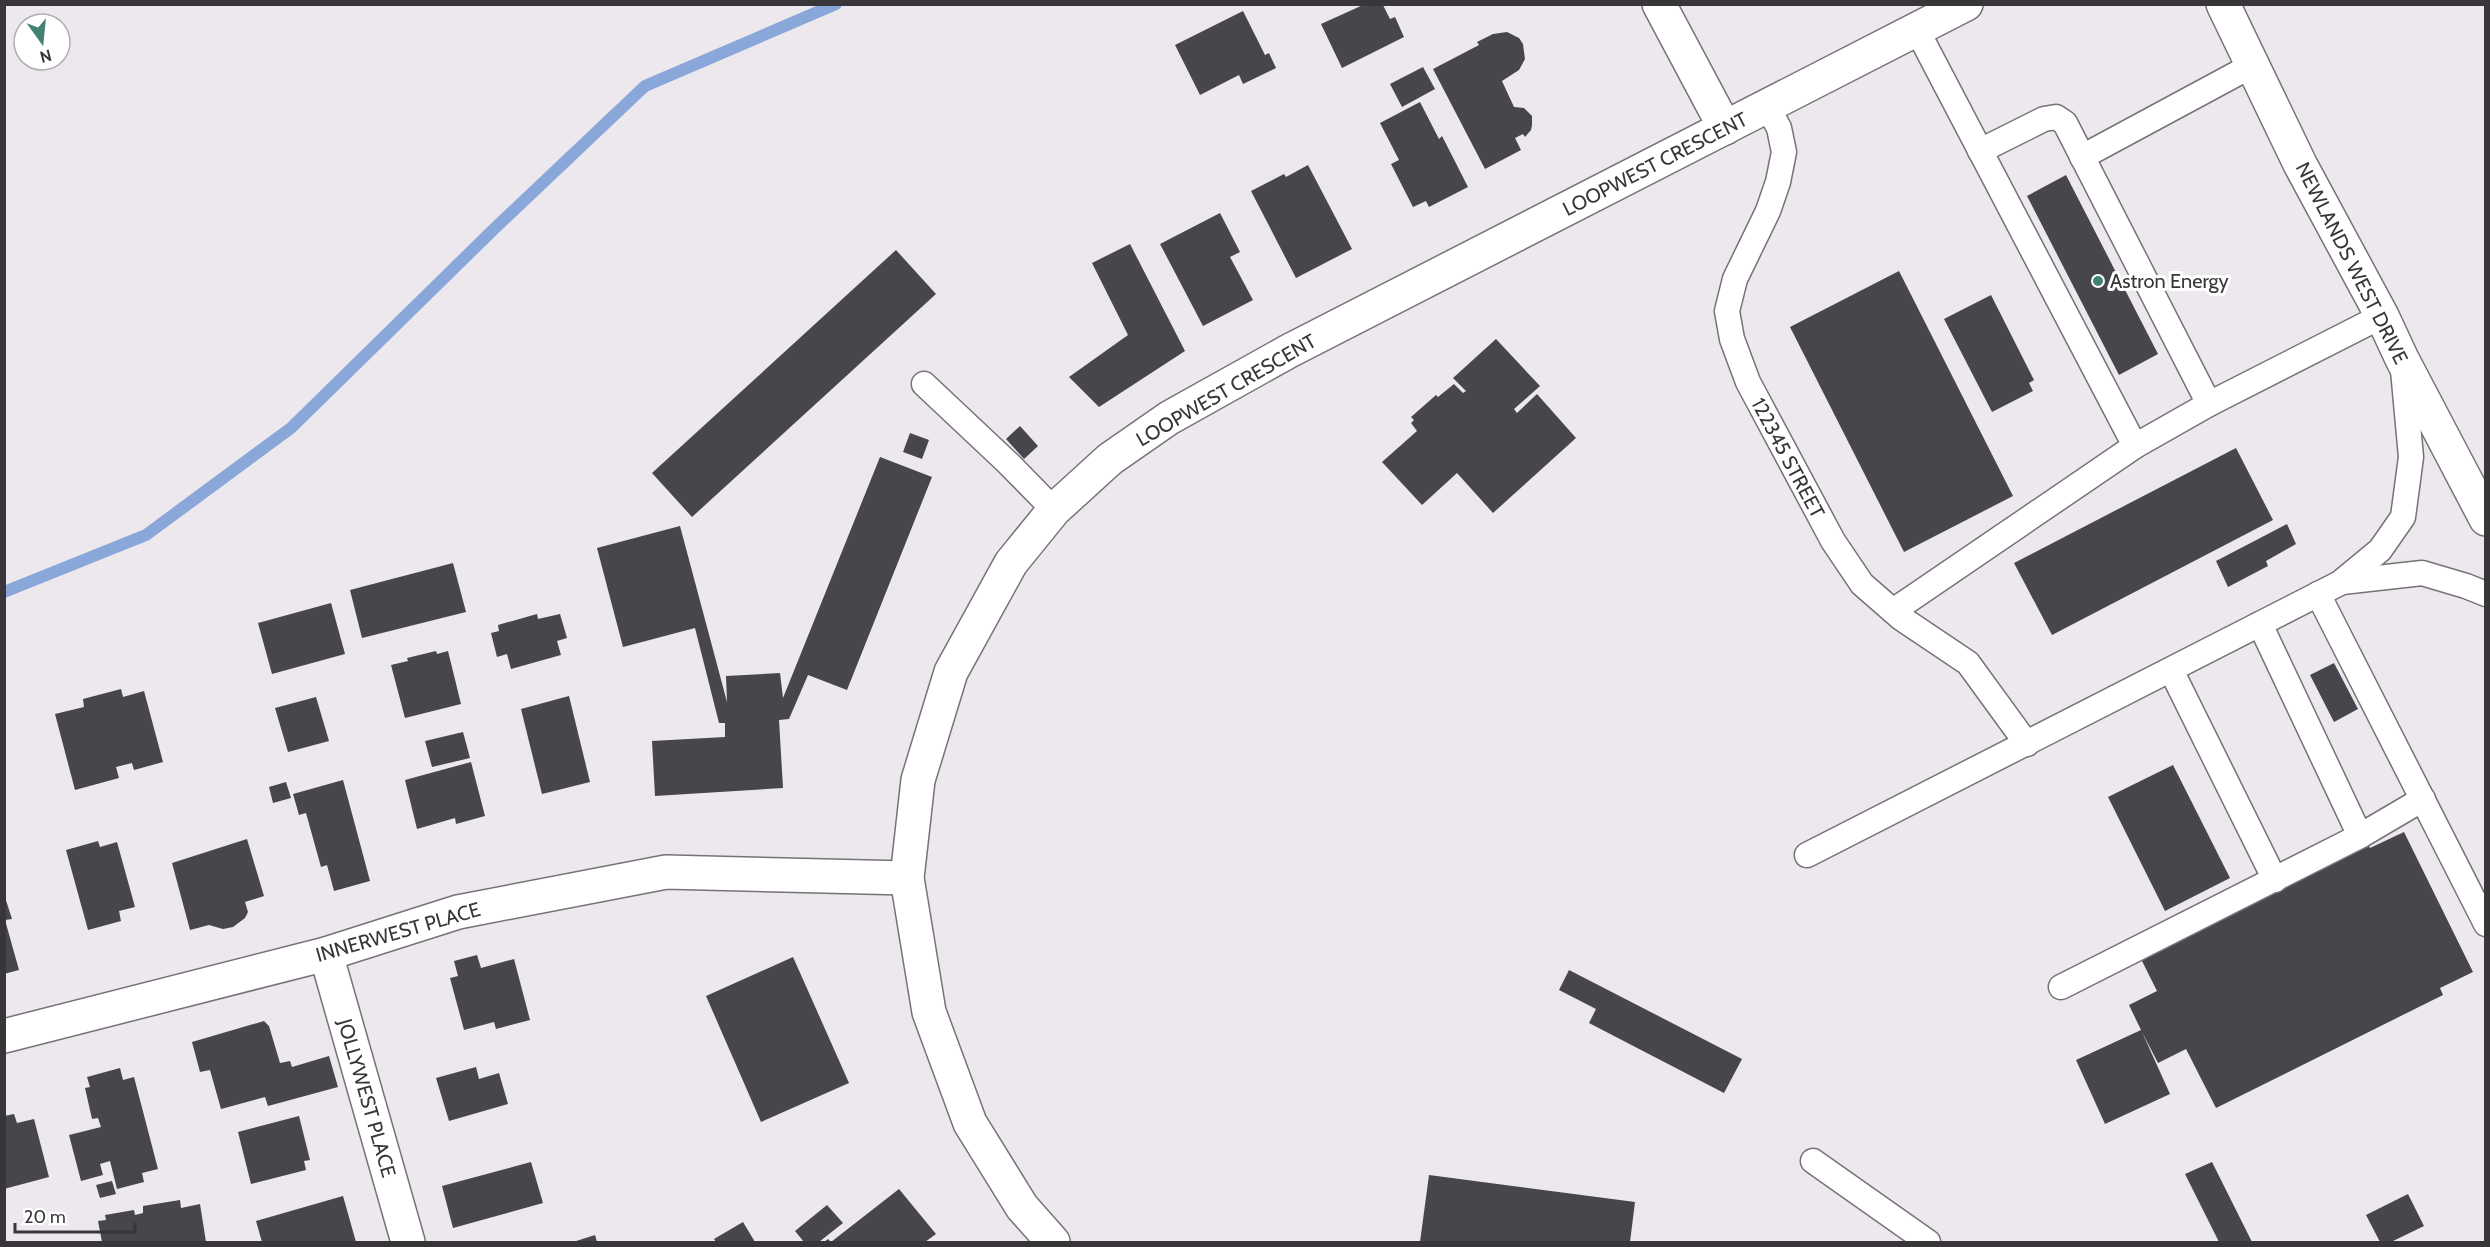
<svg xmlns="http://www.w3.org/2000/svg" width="2490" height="1247" font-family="Cabin,sans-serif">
<rect width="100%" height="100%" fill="#ece8ee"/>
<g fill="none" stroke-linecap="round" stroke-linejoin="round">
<path stroke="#89a7d9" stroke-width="12" d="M 4,592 L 146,535 L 291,428 L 495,228 L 645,86 L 836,4"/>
</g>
<g fill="#46464c">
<path d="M 1363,5 L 1383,5 L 1390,19 L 1395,17 L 1404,37 L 1342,68 L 1321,24 Z"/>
<path d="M 1243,11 L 1265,55 L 1269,53 L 1276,68 L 1243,84 L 1239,75 L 1200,95 L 1175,45 Z"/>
<path d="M 1507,32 L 1519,38 L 1523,44 L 1525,59 L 1519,70 L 1502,81 L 1514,107 L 1524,108 L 1532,116 L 1532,125 L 1531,130 L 1525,137 L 1523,134 L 1515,138 L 1521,150 L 1485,169 L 1433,69 L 1479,45 L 1477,42 L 1493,34 Z"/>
<path d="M 1423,67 L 1435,89 L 1402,107 L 1390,84 Z"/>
<path d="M 1420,102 L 1439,139 L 1442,136 L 1468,187 L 1429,207 L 1426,201 L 1413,207 L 1391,164 L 1399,160 L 1380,123 Z"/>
<path d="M 1308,165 L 1352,249 L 1296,278 L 1251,191 L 1284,174 L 1286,177 Z"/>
<path d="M 2066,175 L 2158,354 L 2119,375 L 2027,196 Z"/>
<path d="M 1220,213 L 1240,252 L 1230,257 L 1253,300 L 1203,326 L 1160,244 Z"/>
<path d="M 1130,244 L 1185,351 L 1099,407 L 1069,377 L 1128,335 L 1092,263 Z"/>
<path d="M 896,250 L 936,294 L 692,517 L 652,473 Z"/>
<path d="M 1899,271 L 2013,496 L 1904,552 L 1790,327 Z"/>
<path d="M 1991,295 L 2034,380 L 2029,383 L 2033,391 L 1992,412 L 1944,319 Z"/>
<path d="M 1496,339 L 1540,386 L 1514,409 L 1517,413 L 1537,394 L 1576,438 L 1493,513 L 1457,473 L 1422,505 L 1382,462 L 1417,431 L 1411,423 L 1414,420 L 1411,417 L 1436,395 L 1438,397 L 1454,384 L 1463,393 L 1466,391 L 1453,378 Z"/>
<path d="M 1020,426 L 1038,446 L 1024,459 L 1006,439 Z"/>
<path d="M 910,433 L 929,440 L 922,459 L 903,452 Z"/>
<path d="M 2236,448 L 2273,520 L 2052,635 L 2014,563 Z"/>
<path d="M 880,457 L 932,477 L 847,690 L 808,675 L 789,719 L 779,720 L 783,788 L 655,796 L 652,741 L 725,737 L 725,723 L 719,723 L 695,628 L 623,647 L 597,548 L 680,526 L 727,702 L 726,676 L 780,673 L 783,698 Z"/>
<path d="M 2287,524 L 2296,544 L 2266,561 L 2268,566 L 2228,587 L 2216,561 Z"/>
<path d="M 453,563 L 466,612 L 362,638 L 350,590 Z"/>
<path d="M 331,603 L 345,654 L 272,674 L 258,623 Z"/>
<path d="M 537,614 L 538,619 L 560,614 L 567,638 L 557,641 L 561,655 L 511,669 L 507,654 L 497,657 L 491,633 L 499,631 L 498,625 Z"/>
<path d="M 436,651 L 437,654 L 448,651 L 461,704 L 405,718 L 391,665 L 408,661 L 407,658 Z"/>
<path d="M 2334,663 L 2358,709 L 2334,722 L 2310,675 Z"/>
<path d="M 121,689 L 123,697 L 144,691 L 163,762 L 134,770 L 132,763 L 116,767 L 119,778 L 75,790 L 55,714 L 84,707 L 83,699 Z"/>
<path d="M 569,696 L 590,782 L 542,794 L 521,709 Z"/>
<path d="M 316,697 L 329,741 L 288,752 L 275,708 Z"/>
<path d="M 463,732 L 470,758 L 432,767 L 425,741 Z"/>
<path d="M 471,762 L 485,816 L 456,824 L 455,818 L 417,829 L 405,780 Z"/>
<path d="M 2173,765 L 2230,878 L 2165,911 L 2108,797 Z"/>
<path d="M 343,780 L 370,881 L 334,891 L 327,865 L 321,867 L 306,813 L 299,815 L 293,794 Z"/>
<path d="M 286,782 L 291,798 L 273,803 L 269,787 Z"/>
<path d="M 2404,832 L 2473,972 L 2440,988 L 2443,995 L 2216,1108 L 2186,1049 L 2158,1063 L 2142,1032 L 2170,1094 L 2105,1124 L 2076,1060 L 2141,1030 L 2129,1005 L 2157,991 L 2140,957 L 2368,844 L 2370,848 Z"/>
<path d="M 247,839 L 264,896 L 245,902 L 248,912 L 245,918 L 233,927 L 223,929 L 209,925 L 190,930 L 172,863 Z"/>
<path d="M 98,841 L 100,847 L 117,842 L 135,907 L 119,911 L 121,921 L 88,930 L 66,850 Z"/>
<path d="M 4,894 L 12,919 L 5,920 L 19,970 L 4,974 Z"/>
<path d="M 477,955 L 481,968 L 514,959 L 530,1020 L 496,1029 L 494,1022 L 464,1030 L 450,978 L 458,976 L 454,961 Z"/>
<path d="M 793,957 L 849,1083 L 761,1122 L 706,996 Z"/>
<path d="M 1569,970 L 1742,1059 L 1724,1093 L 1589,1023 L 1596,1009 L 1559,990 Z"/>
<path d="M 264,1021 L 269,1026 L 280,1063 L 290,1061 L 292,1067 L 329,1056 L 338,1087 L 268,1106 L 265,1097 L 221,1109 L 210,1070 L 200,1072 L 192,1042 Z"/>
<path d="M 476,1067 L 479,1079 L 499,1073 L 508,1104 L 449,1121 L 436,1078 Z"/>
<path d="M 120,1068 L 123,1080 L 134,1077 L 158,1169 L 142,1173 L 144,1182 L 117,1189 L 110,1161 L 100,1164 L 103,1175 L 81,1181 L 69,1135 L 101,1127 L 98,1118 L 92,1119 L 85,1088 L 90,1087 L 87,1077 Z"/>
<path d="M 14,1114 L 17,1123 L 34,1119 L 49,1177 L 4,1189 L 4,1116 Z"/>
<path d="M 299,1116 L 310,1160 L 304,1161 L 306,1170 L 251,1184 L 238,1132 Z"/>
<path d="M 531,1162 L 543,1203 L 453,1228 L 442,1186 Z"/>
<path d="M 2212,1162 L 2252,1242 L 2219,1242 L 2185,1174 Z"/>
<path d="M 1429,1175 L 1635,1202 L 1630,1242 L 1420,1242 Z"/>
<path d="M 112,1181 L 116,1194 L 100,1198 L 96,1185 Z"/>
<path d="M 899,1189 L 936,1234 L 925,1242 L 824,1242 L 828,1239 L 831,1242 Z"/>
<path d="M 2408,1194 L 2424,1226 L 2391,1242 L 2380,1242 L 2366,1215 Z"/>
<path d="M 343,1196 L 356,1242 L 262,1242 L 256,1221 Z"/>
<path d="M 180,1200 L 181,1208 L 200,1204 L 206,1242 L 102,1242 L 98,1221 L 106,1220 L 105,1215 L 134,1210 L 135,1215 L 143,1213 L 143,1206 Z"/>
<path d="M 827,1205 L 843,1223 L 819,1242 L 804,1242 L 795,1231 Z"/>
<path d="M 743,1222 L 755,1242 L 716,1242 L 714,1239 Z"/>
<path d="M 595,1235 L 597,1242 L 573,1242 Z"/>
</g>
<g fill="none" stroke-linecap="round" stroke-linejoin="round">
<g stroke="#767277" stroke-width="27">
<g id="service">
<path d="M 1917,30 L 2135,446 L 2209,404"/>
<path d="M 1767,106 L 1779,128 L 1784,152 L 1778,182 L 1768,211 L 1735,279 L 1727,311 L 1732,339 L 1748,382 L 1833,541 L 1862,584 L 1901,618 L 1968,663 L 2027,744"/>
<path d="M 1980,151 L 2044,119 L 2056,117 L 2065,123 L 2209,404 L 2382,316"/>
<path d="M 2082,157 L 2251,66"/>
<path d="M 924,384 L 1009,464 L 1054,510"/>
<path d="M 2342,582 L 2422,573 L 2466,586 L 2486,594"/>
<path d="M 2318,594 L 2486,924"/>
<path d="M 1893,611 L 2135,446"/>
<path d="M 2171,670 L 2275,880"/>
<path d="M 2360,836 L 2423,799"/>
<path d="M 1807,855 L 2340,583 L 2380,550 L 2403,517 L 2411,457 L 2403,370"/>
<path d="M 2061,987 L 2360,836 L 2260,624"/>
<path d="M 1813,1161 L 1928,1242"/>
</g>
</g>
<g stroke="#767277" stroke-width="36">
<g id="minor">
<path d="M 1659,4 L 1725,128"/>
<path d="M 326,954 L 408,1242"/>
<path d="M 4,1036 L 326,954 L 458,912 L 666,872 L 907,878"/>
<path d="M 1053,1242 L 1022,1207 L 970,1123 L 929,1012 L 907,878 L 918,780 L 951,672 L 1011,563 L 1054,510 L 1110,459 L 1169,418 L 1289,351 L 1966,4"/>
</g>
</g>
<g stroke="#767277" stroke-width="36">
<path id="tertiary" d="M 2223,4 L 2300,164 L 2382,316 L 2402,359 L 2486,519"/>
</g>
<use href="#service" stroke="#fff" stroke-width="24"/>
<use href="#minor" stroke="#fff" stroke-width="33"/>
<use href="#tertiary" stroke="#fff" stroke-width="33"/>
</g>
<circle fill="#418272" stroke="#fff" stroke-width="2" cx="2098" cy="281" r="6"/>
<g text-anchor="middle" stroke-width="6" stroke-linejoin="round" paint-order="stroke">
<g font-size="20" fill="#383638" stroke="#fff">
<text transform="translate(1655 164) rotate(-27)" y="7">LOOPWEST CRESCENT</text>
<text transform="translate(2352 263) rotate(63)" y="7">NEWLANDS WEST DRIVE</text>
<text transform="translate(1226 390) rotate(-30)" y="7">LOOPWEST CRESCENT</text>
<text transform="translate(1788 458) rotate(62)" y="7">122345 STREET</text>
<text transform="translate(398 932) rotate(-16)" y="7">INNERWEST PLACE</text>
<text transform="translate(367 1098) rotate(74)" y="7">JOLLYWEST PLACE</text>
</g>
<g font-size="20" fill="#383638" stroke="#fff" text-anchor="start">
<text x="2110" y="288">Astron Energy</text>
</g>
</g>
<rect width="2490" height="1247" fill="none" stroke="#383638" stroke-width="12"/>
<g transform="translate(42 42) rotate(165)"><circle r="28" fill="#ffffff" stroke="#afafaf" stroke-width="1.5"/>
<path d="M0-4.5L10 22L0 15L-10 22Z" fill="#418272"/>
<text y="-9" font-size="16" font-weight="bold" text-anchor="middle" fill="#383638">N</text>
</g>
<path d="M15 1223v9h120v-9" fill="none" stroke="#383638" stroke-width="3"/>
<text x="24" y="1223" font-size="18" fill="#383638" stroke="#ffffff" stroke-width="4.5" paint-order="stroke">20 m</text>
</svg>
